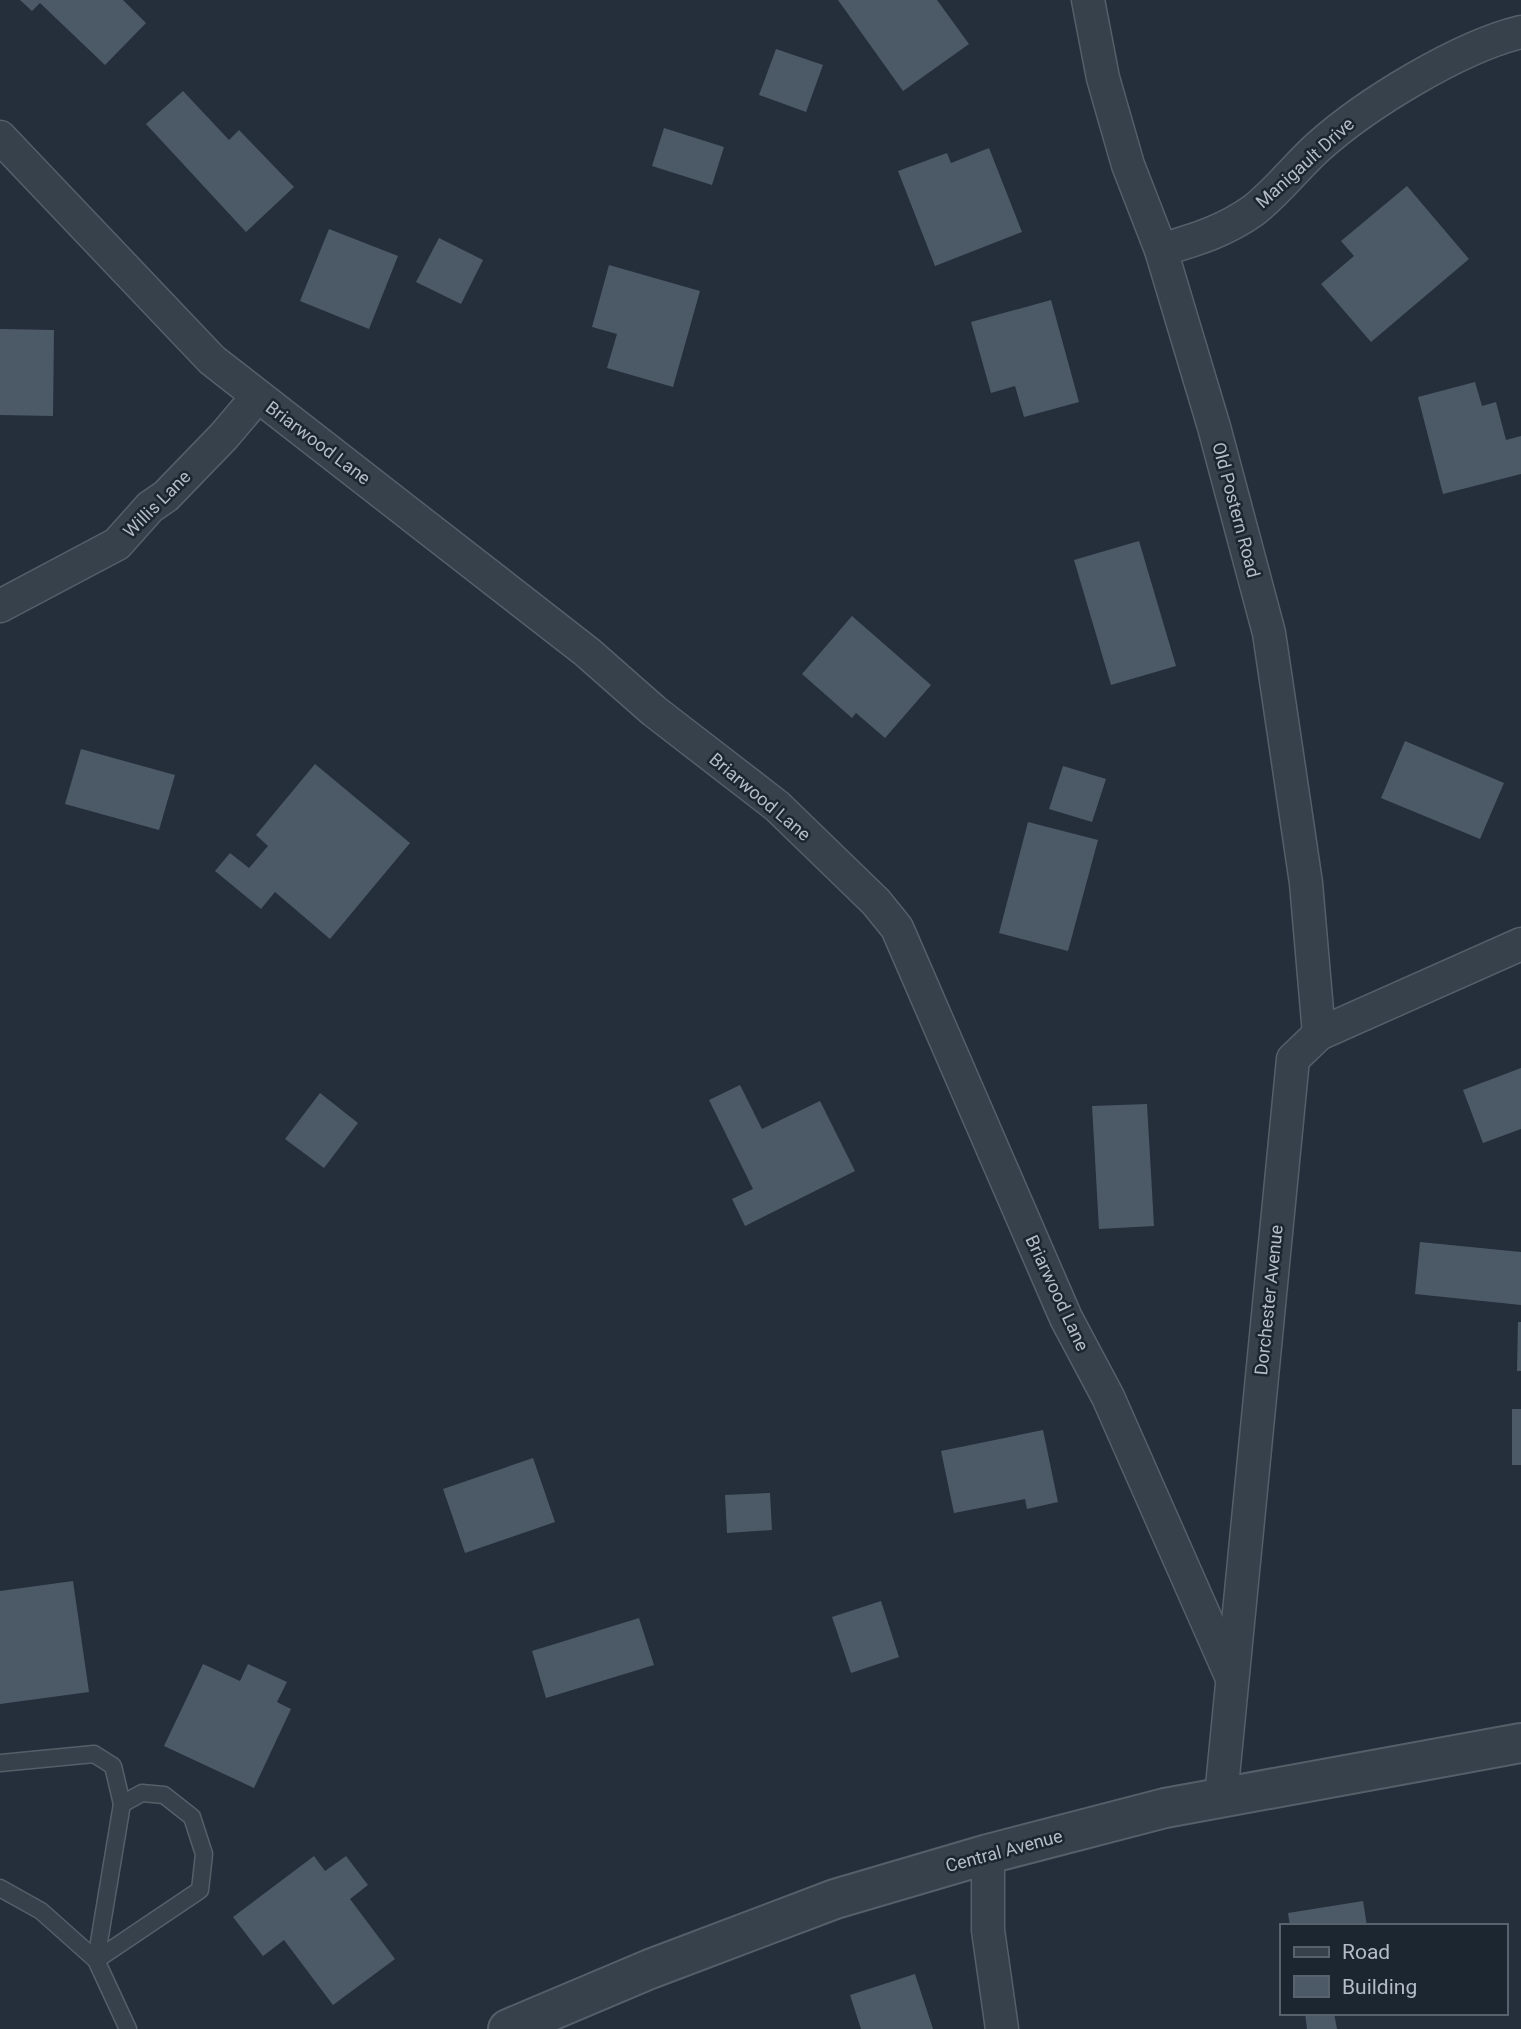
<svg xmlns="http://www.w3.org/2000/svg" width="1521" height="2029" font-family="Roboto,sans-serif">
<rect width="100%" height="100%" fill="#242f3b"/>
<g fill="#4c5a67">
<path d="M 20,0 L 123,0 L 146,23 L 105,65 L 40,3 L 32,11 Z"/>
<path d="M 838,0 L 937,0 L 969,44 L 903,91 Z"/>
<path d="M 776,49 L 823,65 L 806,112 L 759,95 Z"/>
<path d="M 183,91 L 229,140 L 239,130 L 294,187 L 246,232 L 146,124 Z"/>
<path d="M 664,128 L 724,147 L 712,185 L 652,166 Z"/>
<path d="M 989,148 L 1022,232 L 935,266 L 898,171 L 947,153 L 951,163 Z"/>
<path d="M 1407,186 L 1469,259 L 1371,342 L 1321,284 L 1354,256 L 1341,241 Z"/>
<path d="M 329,229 L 398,256 L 369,329 L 300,301 Z"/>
<path d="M 439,238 L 483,260 L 461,304 L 416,282 Z"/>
<path d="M 609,265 L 700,291 L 673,387 L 607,368 L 617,334 L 592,327 Z"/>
<path d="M 1051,300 L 1079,402 L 1024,417 L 1015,386 L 991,393 L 971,322 Z"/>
<path d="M 0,329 L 54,330 L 53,416 L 0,415 Z"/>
<path d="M 1475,382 L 1482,406 L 1496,402 L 1506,440 L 1521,436 L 1521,474 L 1443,494 L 1418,397 Z"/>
<path d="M 1139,541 L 1176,666 L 1111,685 L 1074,560 Z"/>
<path d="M 852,616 L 931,685 L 885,738 L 856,713 L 852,718 L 802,674 Z"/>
<path d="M 1405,741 L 1504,783 L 1480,839 L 1381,798 Z"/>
<path d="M 81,749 L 175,775 L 159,830 L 65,804 Z"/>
<path d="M 315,764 L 410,843 L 330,939 L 275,892 L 261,909 L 215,871 L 230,853 L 249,868 L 268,846 L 256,835 Z"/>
<path d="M 1063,766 L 1106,779 L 1092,822 L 1049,809 Z"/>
<path d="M 1028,822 L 1098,840 L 1068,951 L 999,933 Z"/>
<path d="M 1521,1068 L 1521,1129 L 1483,1143 L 1463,1090 Z"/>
<path d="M 740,1085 L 762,1129 L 820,1101 L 855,1171 L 745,1226 L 732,1199 L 753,1189 L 709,1100 Z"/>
<path d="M 320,1093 L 358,1123 L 324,1168 L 285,1139 Z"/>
<path d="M 1147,1104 L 1154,1226 L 1099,1229 L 1092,1106 Z"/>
<path d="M 1420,1242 L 1521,1252 L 1521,1305 L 1415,1294 Z"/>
<path d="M 1518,1322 L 1521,1322 L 1521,1371 L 1517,1371 Z"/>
<rect x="1512" y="1409" width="9" height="56"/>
<path d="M 1043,1430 L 1058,1502 L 1027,1509 L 1025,1499 L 954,1513 L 941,1451 Z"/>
<path d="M 533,1458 L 555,1522 L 465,1553 L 443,1489 Z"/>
<path d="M 770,1493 L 772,1530 L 727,1533 L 725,1495 Z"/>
<path d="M 73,1581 L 89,1692 L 0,1704 L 0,1591 Z"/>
<path d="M 881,1601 L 899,1657 L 851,1673 L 832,1617 Z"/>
<path d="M 639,1618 L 654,1665 L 546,1698 L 532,1651 Z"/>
<path d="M 203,1664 L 240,1681 L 248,1664 L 287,1682 L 277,1702 L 291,1709 L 254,1788 L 164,1746 Z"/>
<path d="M 314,1856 L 325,1871 L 346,1856 L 368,1885 L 350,1899 L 395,1959 L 333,2005 L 284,1940 L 263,1956 L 233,1917 Z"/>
<path d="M 1363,1901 L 1367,1926 L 1290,1926 L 1288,1913 Z"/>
<path d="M 915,1974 L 933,2029 L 861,2029 L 850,1995 Z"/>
<path d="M 1305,2013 L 1334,2013 L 1337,2029 L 1307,2029 Z"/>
</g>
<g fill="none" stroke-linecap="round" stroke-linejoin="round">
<g stroke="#555f69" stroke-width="19">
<g id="service">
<path d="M 0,1763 L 94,1754 L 113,1766 L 122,1804 L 96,1960"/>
<path d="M 0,1888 L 41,1911 L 96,1960 L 128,2029"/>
<path d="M 96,1960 L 200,1890 L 204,1854 L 192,1817 L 164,1795 L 142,1793 L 122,1804"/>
</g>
</g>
<g stroke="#555f69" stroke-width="35">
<g id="minor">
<path d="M 1088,0 L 1103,78 L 1128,165 L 1161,250 L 1214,427 L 1269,633 L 1306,883 L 1319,1034"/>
<path d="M 0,137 L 212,360 L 587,652 L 654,711 L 777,806 L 876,902 L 897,928 L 1066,1318 L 1108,1397 L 1231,1676"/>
<path d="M 1161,250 C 1195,240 1225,231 1254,210 C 1277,192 1296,167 1318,147 C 1366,104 1459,47 1521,32"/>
<path d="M 0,606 L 117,544 L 150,507 L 166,496 L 224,436 L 257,397"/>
<path d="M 1221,1797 L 1293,1059 L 1319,1034 L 1521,944"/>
<path d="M 988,1854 L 988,1930 L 1002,2029"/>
</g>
</g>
<g stroke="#555f69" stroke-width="42">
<path id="tertiary" d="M 508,2029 L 650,1969 L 835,1899 L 988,1854 L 1165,1808 L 1521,1743"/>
</g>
<use href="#service" stroke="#37414b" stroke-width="16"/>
<use href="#minor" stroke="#37414b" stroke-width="32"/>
<use href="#tertiary" stroke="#37414b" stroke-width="38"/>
</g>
<g text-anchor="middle" stroke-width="5" stroke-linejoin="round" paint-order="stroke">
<g font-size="18" fill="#b3bcc7" stroke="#1c2630">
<text transform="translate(1305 163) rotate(-42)" y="6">Manigault Drive</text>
<text transform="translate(318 443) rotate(37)" y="6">Briarwood Lane</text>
<text transform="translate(157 504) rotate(-45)" y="6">Willis Lane</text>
<text transform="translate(1236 510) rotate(75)" y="6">Old Postern Road</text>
<text transform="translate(760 797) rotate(40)" y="6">Briarwood Lane</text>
<text transform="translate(1057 1293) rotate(65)" y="6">Briarwood Lane</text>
<text transform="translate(1269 1300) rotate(-84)" y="6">Dorchester Avenue</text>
<text transform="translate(1004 1851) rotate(-15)" y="6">Central Avenue</text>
</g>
</g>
<rect x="1280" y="1924" width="228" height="91" fill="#1c2630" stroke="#58626c" stroke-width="2"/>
<rect x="1294" y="1947" width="35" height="10" fill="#37414b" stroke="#58626c" stroke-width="2"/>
<text x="1342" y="1959" font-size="21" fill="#b3bcc7">Road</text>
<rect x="1294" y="1976" width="35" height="21" fill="#4c5a67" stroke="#58626c" stroke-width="2"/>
<text x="1342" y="1994" font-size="21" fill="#b3bcc7">Building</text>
</svg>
